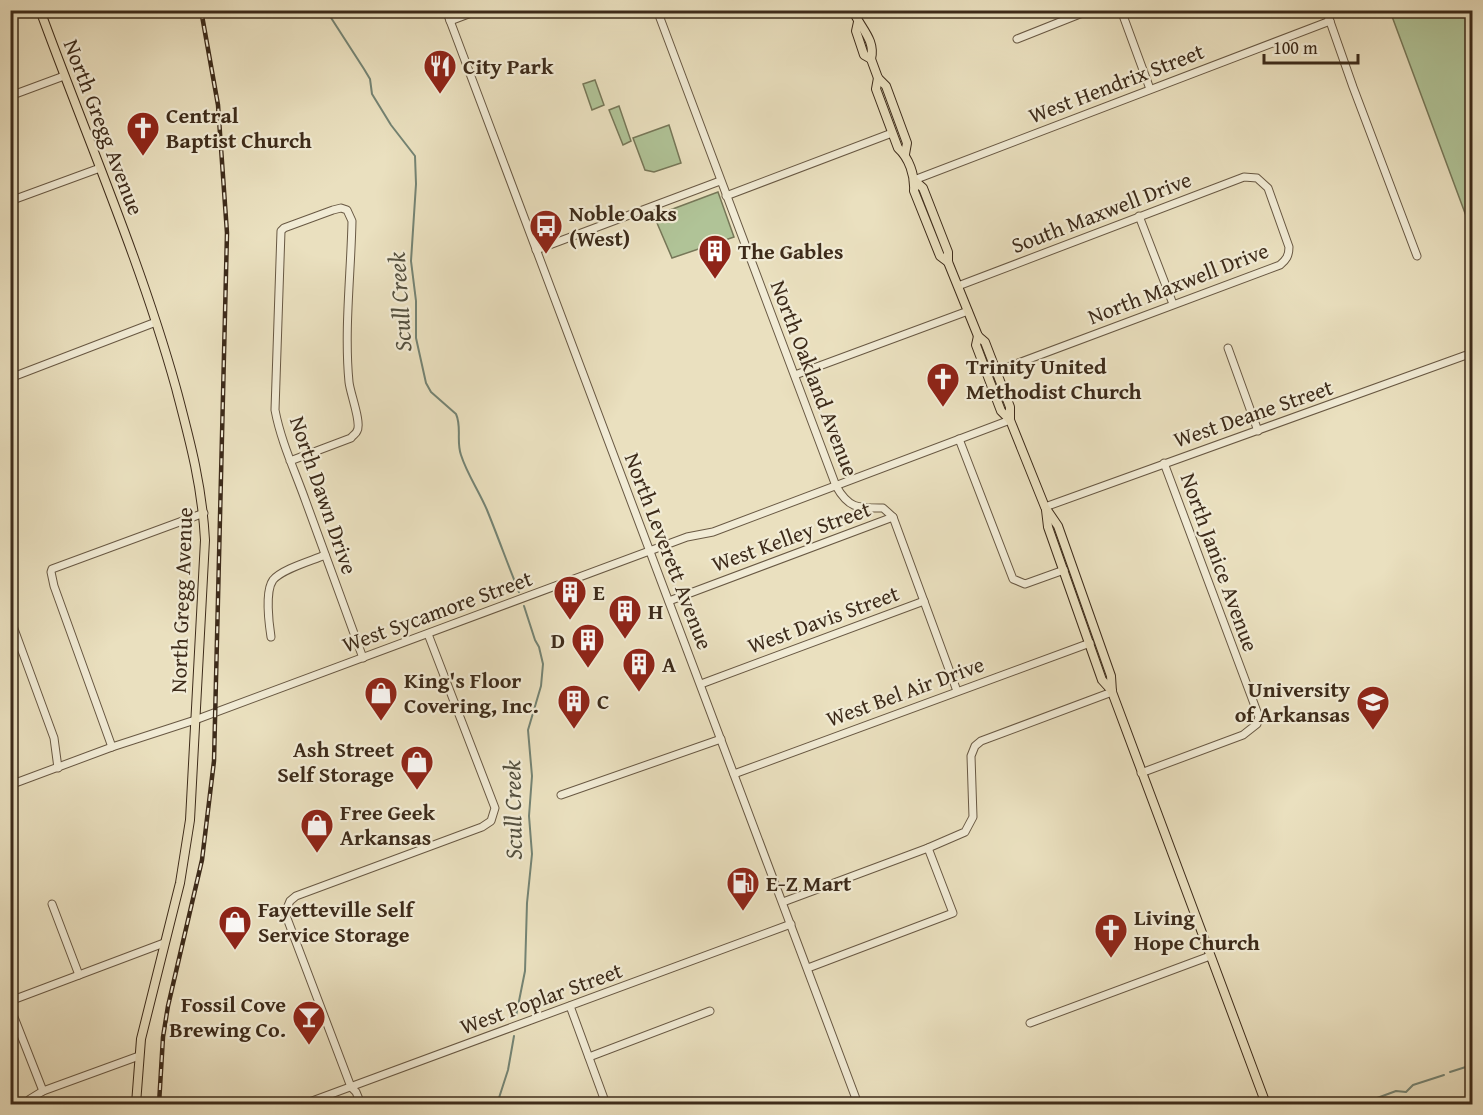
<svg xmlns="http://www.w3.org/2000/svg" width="1483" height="1115" font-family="'Gentium Book Plus',serif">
<rect width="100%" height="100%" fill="#eae0bf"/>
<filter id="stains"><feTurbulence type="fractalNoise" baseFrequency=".00333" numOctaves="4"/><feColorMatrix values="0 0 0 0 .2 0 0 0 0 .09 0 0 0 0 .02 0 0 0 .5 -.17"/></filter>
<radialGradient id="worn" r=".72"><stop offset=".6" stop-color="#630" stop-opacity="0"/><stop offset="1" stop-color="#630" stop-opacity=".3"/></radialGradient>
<g fill="#b0c397" stroke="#767758" stroke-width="1.5">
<path d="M 1390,11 L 1472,11 L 1472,232 Z"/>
<path d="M 595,80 L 604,105 L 592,110 L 583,84 Z"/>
<path d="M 619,106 L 631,141 L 623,145 L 609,110 Z"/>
<path d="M 669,125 L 681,163 L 654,172 L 645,170 L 633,138 Z"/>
<path d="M 718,192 L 734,237 L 672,258 L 654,216 Z"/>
</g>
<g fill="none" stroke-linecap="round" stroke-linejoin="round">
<g stroke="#748373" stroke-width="2">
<path d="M 326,10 L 364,69 L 370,79 L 372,94 L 391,125 L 415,156 L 416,184 L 411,261 L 416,301 L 416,338 L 426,383 L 431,392 L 456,414 C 462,427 456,441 461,455 C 467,474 479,491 487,510 C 498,537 508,565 519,592"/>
<path d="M 1471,13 L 1472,12"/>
<path d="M 516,1016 L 525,971 L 527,903 L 532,854 L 529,816 L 532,776 L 528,730 L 541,686 L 543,664 L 539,647 L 535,640 L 524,606"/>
<path d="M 1450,1072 L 1472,1065"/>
<path d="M 497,1104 L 508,1070 L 514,1036"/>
<path d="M 1361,1104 L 1396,1091 L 1406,1092 L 1413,1085 L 1444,1075"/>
</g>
<g stroke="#685843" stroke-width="9">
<g id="minor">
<path d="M 446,10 L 858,1104"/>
<path d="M 657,10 L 836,486 C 849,509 858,508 883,508 L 893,517 L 957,691"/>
<path d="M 1121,10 L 1150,89"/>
<path d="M 1326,10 L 1353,87 L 1417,256"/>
<path d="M 450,21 L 479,10"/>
<path d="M 1017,39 L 1090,10"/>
<path d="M 10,96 L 64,76"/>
<path d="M 914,180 L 1330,21"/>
<path d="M 726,196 L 892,133"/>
<path d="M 10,201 L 100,168"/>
<path d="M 1139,216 L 1173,304"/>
<path d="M 536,250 L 720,181"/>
<path d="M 958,286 L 1244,177 L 1257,178 L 1268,188 L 1289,247 C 1289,256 1286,260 1280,265 L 997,371"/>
<path d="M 1228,348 L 1258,431"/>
<path d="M 795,375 L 968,311"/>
<path d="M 10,378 L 156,322"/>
<path d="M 959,439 L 1013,579 L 1025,584 L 1064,570"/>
<path d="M 290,461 L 351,438 C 353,435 356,434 357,431 C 362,423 350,393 349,382 C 344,330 351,273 352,221 L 347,210 L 341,208 L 333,210 L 284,228 L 281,231 L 275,410 C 281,442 295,471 306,502 C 325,554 344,606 363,658"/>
<path d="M 1045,507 L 1472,353"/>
<path d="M 669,601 L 893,517"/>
<path d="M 10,618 L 54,738 L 58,768"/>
<path d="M 271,637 C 269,624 265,591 273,580 C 282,569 311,561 325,555"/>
<path d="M 701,684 L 924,601"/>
<path d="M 112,747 L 54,586 L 51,572 L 52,569 L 204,513"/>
<path d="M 1141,773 L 1243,735 L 1257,724 L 1259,717 L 1164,463"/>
<path d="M 734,774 L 1090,643"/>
<path d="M 10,785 L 112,747 L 195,720 L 687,537 L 713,532 L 1010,420"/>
<path d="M 561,795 L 721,739"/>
<path d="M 783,902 L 928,848 L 965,832 L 973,817 L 971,756 L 975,746 L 981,741 L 1112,692"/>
<path d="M 52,904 L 79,975"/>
<path d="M 808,968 L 953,913 L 928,848"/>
<path d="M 10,1001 L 164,943"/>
<path d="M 570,1006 L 606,1104"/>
<path d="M 10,1007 L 43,1091"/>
<path d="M 1030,1023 L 1210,956"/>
<path d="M 589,1057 L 710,1011"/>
<path d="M 25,1104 L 30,1099 L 43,1091 L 139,1056"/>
<path d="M 304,1104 L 791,924"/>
<path d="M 361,1104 L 356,1092 L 351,1087 L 285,913 L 290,901 L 296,896 L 482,827 L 491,821 L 495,808 L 428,634"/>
<path d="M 1251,1104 L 1264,1100"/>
</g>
</g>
<g stroke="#3d2b1a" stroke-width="10">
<g id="major">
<path d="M 40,10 C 86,136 140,259 176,388 C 190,441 202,485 205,540 L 190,820 L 180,883 L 141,1039 L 136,1104"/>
<path d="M 853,10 C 859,27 876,39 871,59"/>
<path d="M 858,22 L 856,31 L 864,55 L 871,59 L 878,78 L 886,86 L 907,143 L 905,154"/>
<path d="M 878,78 L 876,89 L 898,148 C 909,158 915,175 914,191 L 940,256 L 948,262"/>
<path d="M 914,180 L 923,188 L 948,252 L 948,262 L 978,336 L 985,342 L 1010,407 L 1010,420"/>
<path d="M 978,336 L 976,345 L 1001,411 L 1010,420 L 1045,507 L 1058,526 L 1111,676 L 1112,692 L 1266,1104"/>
<path d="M 1046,510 L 1048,527 L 1102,680 L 1112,691"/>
</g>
</g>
<use href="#minor" stroke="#f1ebd5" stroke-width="7"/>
<use href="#major" stroke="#eae0bf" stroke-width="8"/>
<g stroke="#3d2b1a" stroke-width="4.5">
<path id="rail" d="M 159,1104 L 163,1037 L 168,1006 L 202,860 L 214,761 L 227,233 L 218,105 L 201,10"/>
</g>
<use href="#rail" stroke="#f1ebd5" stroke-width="2" stroke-dasharray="7" stroke-linecap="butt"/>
</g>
<defs>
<g id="restaurant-pin" transform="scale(1.725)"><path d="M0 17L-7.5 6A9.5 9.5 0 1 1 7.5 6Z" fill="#8f2418" stroke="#f1ebd5"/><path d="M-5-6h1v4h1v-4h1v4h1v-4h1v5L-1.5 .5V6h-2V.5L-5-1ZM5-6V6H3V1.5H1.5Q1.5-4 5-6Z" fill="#fff"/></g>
<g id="church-pin" transform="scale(1.725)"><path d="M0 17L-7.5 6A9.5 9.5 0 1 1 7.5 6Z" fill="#8f2418" stroke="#f1ebd5"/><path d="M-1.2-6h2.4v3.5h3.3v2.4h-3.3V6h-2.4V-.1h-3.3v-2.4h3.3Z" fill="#fff"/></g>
<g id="bus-pin" transform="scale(1.725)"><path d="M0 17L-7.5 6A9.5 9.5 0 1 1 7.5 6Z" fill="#8f2418" stroke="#f1ebd5"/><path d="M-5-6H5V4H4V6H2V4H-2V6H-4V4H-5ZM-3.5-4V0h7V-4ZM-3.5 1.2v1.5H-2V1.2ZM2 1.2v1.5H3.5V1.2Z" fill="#fff"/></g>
<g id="building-pin" transform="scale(1.725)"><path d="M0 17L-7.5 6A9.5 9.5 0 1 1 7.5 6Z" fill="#8f2418" stroke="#f1ebd5"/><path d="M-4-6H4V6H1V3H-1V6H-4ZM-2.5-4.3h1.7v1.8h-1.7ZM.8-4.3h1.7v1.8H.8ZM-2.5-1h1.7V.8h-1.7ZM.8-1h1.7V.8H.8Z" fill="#fff"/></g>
<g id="shop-pin" transform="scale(1.725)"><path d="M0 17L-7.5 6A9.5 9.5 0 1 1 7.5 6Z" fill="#8f2418" stroke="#f1ebd5"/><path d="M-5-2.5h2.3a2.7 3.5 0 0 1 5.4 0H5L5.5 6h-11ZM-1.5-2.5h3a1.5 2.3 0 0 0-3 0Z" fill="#fff"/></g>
<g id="university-pin" transform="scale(1.725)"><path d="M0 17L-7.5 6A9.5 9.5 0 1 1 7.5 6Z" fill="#8f2418" stroke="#f1ebd5"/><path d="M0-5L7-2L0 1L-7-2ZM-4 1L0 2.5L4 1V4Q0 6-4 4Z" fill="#fff"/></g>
<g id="fuel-pin" transform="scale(1.725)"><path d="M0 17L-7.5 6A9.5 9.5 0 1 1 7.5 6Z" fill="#8f2418" stroke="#f1ebd5"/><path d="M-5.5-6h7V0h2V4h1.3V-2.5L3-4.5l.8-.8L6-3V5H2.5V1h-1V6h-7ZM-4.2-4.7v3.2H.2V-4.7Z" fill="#fff"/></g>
<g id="bar-pin" transform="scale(1.725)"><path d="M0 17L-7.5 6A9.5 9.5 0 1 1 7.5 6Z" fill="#8f2418" stroke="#f1ebd5"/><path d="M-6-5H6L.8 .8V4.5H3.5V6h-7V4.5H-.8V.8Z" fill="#fff"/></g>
</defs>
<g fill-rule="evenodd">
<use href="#restaurant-pin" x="440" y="66"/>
<use href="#church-pin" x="143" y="128"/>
<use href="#bus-pin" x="546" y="226"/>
<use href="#building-pin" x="715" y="251"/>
<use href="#church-pin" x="943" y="379"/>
<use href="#building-pin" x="570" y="592"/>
<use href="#building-pin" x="625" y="611"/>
<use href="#building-pin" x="588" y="640"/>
<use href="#building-pin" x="639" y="664"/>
<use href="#shop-pin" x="381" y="693"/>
<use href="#building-pin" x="574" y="701"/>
<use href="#university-pin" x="1373" y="702"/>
<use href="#shop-pin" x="417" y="762"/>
<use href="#shop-pin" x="317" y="825"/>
<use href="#fuel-pin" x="743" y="883"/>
<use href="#shop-pin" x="235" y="922"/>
<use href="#church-pin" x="1111" y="930"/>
<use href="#bar-pin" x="309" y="1017"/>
</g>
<g text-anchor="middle" stroke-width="4.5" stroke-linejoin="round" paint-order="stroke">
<g font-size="22" font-weight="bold" fill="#3d2b1a" stroke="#f1ebd5" text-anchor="start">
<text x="463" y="74">City Park</text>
<text x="166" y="123">Central<tspan x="166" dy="25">Baptist Church</tspan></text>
<text x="569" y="221">Noble Oaks<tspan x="569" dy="25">(West)</tspan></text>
<text x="738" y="259">The Gables</text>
<text x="966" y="374">Trinity United<tspan x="966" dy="25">Methodist Church</tspan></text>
<text x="593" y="600">E</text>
<text x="648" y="619">H</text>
<text x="565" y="648" text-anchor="end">D</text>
<text x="662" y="672">A</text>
<text x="404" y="688">King's Floor<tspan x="404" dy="25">Covering, Inc.</tspan></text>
<text x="1350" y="697" text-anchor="end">University<tspan x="1350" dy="25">of Arkansas</tspan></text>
<text x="597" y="709">C</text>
<text x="394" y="757" text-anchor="end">Ash Street<tspan x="394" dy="25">Self Storage</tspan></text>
<text x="340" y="820">Free Geek<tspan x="340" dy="25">Arkansas</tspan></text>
<text x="766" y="891">E-Z Mart</text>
<text x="258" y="917">Fayetteville Self<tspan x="258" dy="25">Service Storage</tspan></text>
<text x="1134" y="925">Living<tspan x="1134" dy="25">Hope Church</tspan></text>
<text x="286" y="1012" text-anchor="end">Fossil Cove<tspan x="286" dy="25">Brewing Co.</tspan></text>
</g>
<g font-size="22" fill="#3d2b1a" stroke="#f1ebd5">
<text transform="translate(1116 83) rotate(-21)" y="8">West Hendrix Street</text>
<text transform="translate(104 127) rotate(69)" y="8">North Gregg Avenue</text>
<text transform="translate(1101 212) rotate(-21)" y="8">South Maxwell Drive</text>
<text transform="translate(1178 283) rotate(-21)" y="8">North Maxwell Drive</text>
<text transform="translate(815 378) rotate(69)" y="8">North Oakland Avenue</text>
<text transform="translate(1253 413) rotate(-19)" y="8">West Deane Street</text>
<text transform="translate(324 495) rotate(71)" y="8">North Dawn Drive</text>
<text transform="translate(791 536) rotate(-20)" y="8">West Kelley Street</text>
<text transform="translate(669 551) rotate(69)" y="8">North Leverett Avenue</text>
<text transform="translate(1220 562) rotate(70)" y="8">North Janice Avenue</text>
<text transform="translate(181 600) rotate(-88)" y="8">North Gregg Avenue</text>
<text transform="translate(437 611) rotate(-20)" y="8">West Sycamore Street</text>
<text transform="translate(823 619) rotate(-20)" y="8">West Davis Street</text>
<text transform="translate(905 691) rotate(-20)" y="8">West Bel Air Drive</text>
<text transform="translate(541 998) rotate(-20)" y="8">West Poplar Street</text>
</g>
<g font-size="24" font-style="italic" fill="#54503f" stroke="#f1ebd5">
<text transform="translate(400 302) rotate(-94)" y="8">Scull Creek</text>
<text transform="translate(513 810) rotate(-91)" y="8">Scull Creek</text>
</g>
</g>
<rect width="1483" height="1115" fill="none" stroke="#eae0bf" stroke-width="36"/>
<rect x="12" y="12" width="1459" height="1091" fill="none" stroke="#3d2b1a" stroke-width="3"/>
<rect x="18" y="18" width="1447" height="1079" fill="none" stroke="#3d2b1a" stroke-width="1.5"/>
<path d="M1264 54v9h94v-9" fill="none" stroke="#3d2b1a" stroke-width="3"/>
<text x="1273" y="54" font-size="18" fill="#3d2b1a" stroke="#f1ebd5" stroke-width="4.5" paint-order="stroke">100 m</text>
<rect width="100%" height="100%" filter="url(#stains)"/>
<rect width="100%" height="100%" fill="url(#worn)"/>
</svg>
